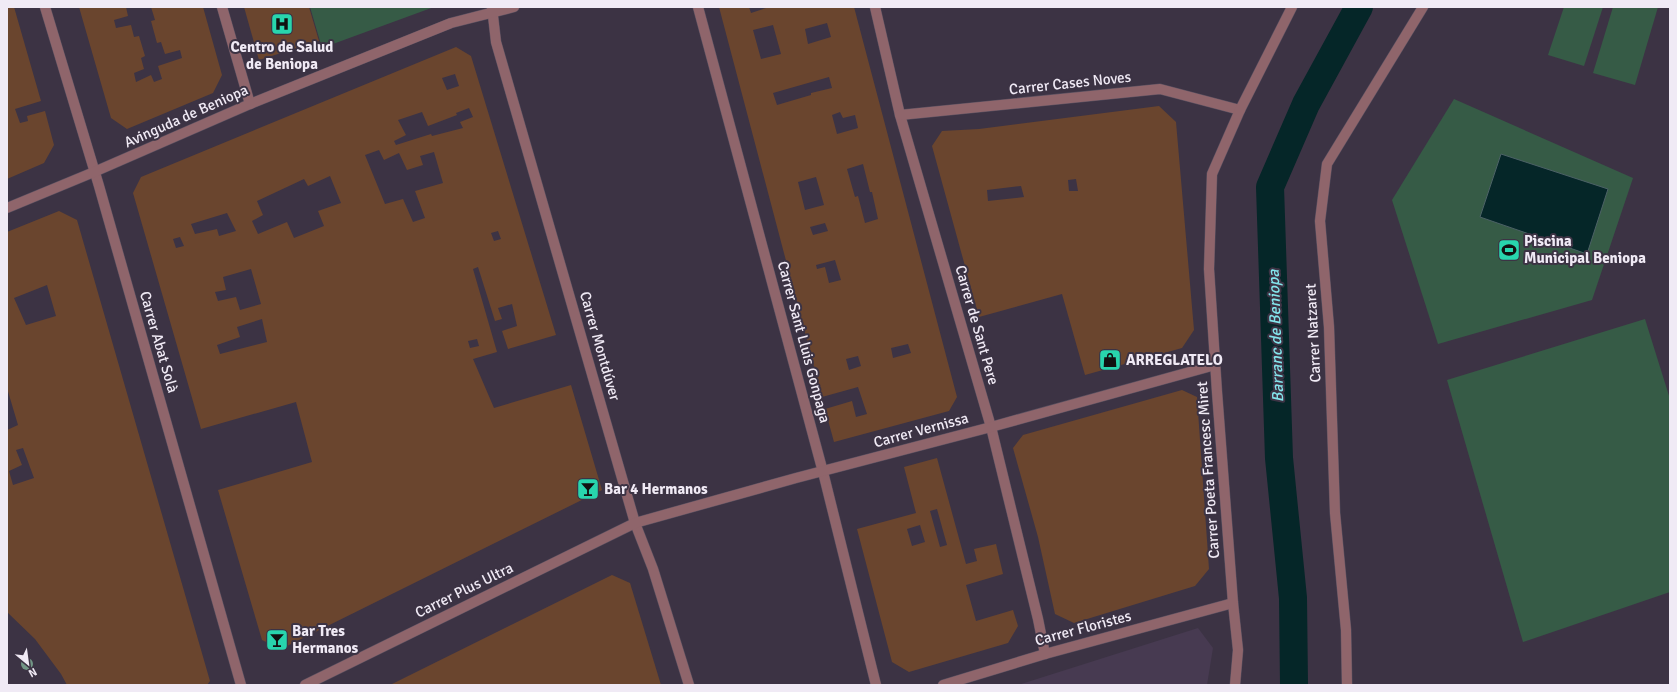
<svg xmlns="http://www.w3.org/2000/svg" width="1677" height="692" font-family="Signika,sans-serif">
<rect width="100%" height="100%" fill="#3c3344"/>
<path fill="#473a51" d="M 1198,628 L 1213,648 L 1207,685 L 1018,685 Z"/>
<g fill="#365b46">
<path d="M 310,7 L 434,7 L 322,48 Z"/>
<path d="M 1564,7 L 1603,7 L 1584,66 L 1548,55 Z"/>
<path d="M 1613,7 L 1658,7 L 1635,85 L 1593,73 Z"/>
<path d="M 1454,99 L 1633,178 L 1592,300 L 1438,344 L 1392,200 Z"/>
<path d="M 1645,319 L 1670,399 L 1670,592 L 1523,642 L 1447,380 Z"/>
</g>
<path fill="#052628" stroke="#4c6166" d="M 1501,154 L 1608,189 L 1587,254 L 1480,217 Z"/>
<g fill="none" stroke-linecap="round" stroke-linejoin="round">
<path stroke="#052628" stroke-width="28" d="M 1294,685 L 1293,598 L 1279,458 L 1270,187 L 1306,104 L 1359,7"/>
</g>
<g fill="#6a452e" fill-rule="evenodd">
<path d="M 7,7 L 14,7 L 41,101 L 15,109 L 20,123 L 28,121 L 27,116 L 45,111 L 54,145 L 44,163 L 7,179 Z"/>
<path d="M 79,7 L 126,7 L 128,16 L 114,20 L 116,28 L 131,25 L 134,37 L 139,36 L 145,56 L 141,58 L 144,69 L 134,73 L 136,82 L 151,75 L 154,82 L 162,79 L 158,66 L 182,58 L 180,50 L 165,54 L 161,42 L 157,43 L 151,21 L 155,20 L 151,7 L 203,7 L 222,75 L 213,93 L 127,129 L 111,118 Z"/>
<path d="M 244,7 L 309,7 L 319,41 L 259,60 Z"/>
<path d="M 719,7 L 749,7 L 751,13 L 766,8 L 766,7 L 854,7 L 957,397 L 949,411 L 834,442 L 825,409 L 852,401 L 856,417 L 867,414 L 858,387 L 822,397 ZM 827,23 L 831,37 L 808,44 L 805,29 ZM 773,25 L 781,54 L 761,59 L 753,30 ZM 829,77 L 832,88 L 811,93 L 811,95 L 777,105 L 773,93 ZM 840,112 L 843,118 L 855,115 L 858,128 L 837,134 L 832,115 ZM 863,164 L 870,192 L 872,192 L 878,219 L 865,223 L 858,196 L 855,197 L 847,169 ZM 816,177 L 824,205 L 805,210 L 798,182 ZM 825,223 L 828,231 L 813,235 L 810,227 ZM 835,260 L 841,280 L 829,283 L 825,267 L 817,269 L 816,265 ZM 908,344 L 911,353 L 893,358 L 891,348 ZM 858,356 L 861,366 L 849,370 L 846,359 Z"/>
<path d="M 456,47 L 471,56 L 556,335 L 508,349 L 502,331 L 517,326 L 512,304 L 498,308 L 502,319 L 495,321 L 478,267 L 473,269 L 497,352 L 473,359 L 494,408 L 571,385 L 602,490 L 281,649 L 262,640 L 218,490 L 312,462 L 296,402 L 201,429 L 133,193 L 141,177 ZM 455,74 L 459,86 L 447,90 L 442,78 ZM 469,108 L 473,117 L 460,122 L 463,128 L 432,136 L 431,134 L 396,145 L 394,141 L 406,135 L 398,120 L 422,112 L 428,126 L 457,115 L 456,113 ZM 379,150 L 384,160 L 399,153 L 407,170 L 423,165 L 420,156 L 434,152 L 443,183 L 415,191 L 425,218 L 413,222 L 403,199 L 385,204 L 365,155 ZM 330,176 L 341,203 L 318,211 L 324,226 L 294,238 L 287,222 L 258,234 L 252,221 L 263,215 L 257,201 L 304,179 L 308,186 ZM 227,213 L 236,231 L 219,236 L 217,229 L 195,234 L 191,224 ZM 498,231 L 501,239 L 494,241 L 491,233 ZM 180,237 L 184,246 L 176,248 L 173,239 ZM 251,269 L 261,304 L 240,310 L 236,297 L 218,301 L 215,292 L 226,290 L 223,277 ZM 262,319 L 267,342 L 220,354 L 217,345 L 240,337 L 237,327 ZM 477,339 L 479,346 L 470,348 L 468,341 Z"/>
<path d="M 1159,106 L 1176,122 L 1194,330 L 1182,348 L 1085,375 L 1062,294 L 979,317 L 932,146 L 942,131 L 979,129 ZM 1076,179 L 1078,191 L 1069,191 L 1068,180 ZM 1021,186 L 1024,197 L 988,201 L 987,190 Z"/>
<path d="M 59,211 L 77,220 L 210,681 L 207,685 L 67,685 L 61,674 L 35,639 L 7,612 L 7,430 L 18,425 L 7,388 L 7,232 ZM 47,285 L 56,316 L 26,325 L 14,298 ZM 23,448 L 34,478 L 13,485 L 9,471 L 22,465 L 16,450 Z"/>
<path d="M 1182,390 L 1197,397 L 1209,569 L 1195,586 L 1074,623 L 1055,614 L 1038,537 L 1013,448 L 1023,435 Z"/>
<path d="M 937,458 L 966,564 L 977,561 L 974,549 L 996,544 L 1003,574 L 966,585 L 976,621 L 1013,610 L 1018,626 L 1008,643 L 909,672 L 892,662 L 857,529 L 916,513 L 904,467 ZM 937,509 L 947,545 L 940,547 L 930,511 ZM 920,525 L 925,542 L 912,546 L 907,529 Z"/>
<path d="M 612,575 L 630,583 L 661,685 L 390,685 Z"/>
</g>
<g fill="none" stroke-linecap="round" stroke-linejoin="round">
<g stroke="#595060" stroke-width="11">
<g id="street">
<path d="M 45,7 L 99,186 L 241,685"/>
<path d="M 222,7 L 250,104"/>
<path d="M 492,7 L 496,42 L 635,523 L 653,569 L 689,685"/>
<path d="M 698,7 L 823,472 L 876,685"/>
<path d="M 875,7 L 900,115 L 991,427 L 1038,619 L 1045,654"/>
<path d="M 900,115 L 1160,89 L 1240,110"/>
<path d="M 7,208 L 94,172 L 250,104 L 451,23 L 514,7"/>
<path d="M 305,685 L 635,523 L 796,478 L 991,427 L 1215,365"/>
<path d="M 943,685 L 1045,654 L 1233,603"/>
<path d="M 1235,685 L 1238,650 L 1233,603 L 1217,392 L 1209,269 L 1212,174 L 1240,110 L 1292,7"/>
<path d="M 1347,685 L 1346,630 L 1335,513 L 1329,327 L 1320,221 L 1327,164 L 1423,7"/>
</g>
</g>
<use href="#street" stroke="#8f656b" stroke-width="10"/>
</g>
<circle fill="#729585" cx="27" cy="664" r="6"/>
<defs>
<g id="hospital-square" transform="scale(1.15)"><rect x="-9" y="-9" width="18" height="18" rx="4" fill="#28d5ad" stroke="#3c3344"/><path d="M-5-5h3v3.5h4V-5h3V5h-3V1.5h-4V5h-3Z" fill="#111"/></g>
<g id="stadium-square" transform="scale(1.15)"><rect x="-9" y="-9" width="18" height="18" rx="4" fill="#28d5ad" stroke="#3c3344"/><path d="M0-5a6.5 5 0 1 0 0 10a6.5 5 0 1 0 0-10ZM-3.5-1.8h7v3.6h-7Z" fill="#111"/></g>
<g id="shop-square" transform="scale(1.15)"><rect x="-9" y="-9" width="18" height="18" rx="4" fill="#28d5ad" stroke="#3c3344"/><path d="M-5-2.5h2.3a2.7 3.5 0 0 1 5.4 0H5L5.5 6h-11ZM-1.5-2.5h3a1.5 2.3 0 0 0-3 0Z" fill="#111"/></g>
<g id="bar-square" transform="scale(1.15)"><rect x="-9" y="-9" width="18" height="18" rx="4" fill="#28d5ad" stroke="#3c3344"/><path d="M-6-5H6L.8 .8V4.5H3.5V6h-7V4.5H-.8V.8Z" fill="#111"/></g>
</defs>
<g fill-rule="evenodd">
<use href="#hospital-square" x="282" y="24"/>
<use href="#stadium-square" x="1509" y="250"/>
<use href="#shop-square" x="1110" y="360"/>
<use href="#bar-square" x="588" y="489"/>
<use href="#bar-square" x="277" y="640"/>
</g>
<g text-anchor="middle" stroke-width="4" stroke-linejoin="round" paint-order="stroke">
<g font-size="15" font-weight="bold" fill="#f0eaf5" stroke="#3c3344" text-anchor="start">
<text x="282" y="52" text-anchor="middle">Centro de Salud<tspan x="282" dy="17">de Beniopa</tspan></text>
<text x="1524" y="246">Piscina<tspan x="1524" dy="17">Municipal Beniopa</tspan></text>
<text x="1126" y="365">ARREGLATELO</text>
<text x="604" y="494">Bar 4 Hermanos</text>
<text x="292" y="636">Bar Tres<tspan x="292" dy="17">Hermanos</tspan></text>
</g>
<g font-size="15" fill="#f0eaf5" stroke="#3c3344">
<text transform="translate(1070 83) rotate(-6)" y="5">Carrer Cases Noves</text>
<text transform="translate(186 116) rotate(-24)" y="5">Avinguda de Beniopa</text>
<text transform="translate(977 325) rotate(74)" y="5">Carrer de Sant Pere</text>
<text transform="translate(1313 333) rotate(-93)" y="5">Carrer Natzaret</text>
<text transform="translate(159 342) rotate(74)" y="5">Carrer Abat Solà</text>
<text transform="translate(804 342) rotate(75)" y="5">Carrer Sant Lluis Gonpaga</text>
<text transform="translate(600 346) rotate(74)" y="5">Carrer Montdúver</text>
<text transform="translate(921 430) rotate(-15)" y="5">Carrer Vernissa</text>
<text transform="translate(1208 470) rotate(-94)" y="5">Carrer Poeta Francesc Miret</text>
<text transform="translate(464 590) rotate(-26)" y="5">Carrer Plus Ultra</text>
<text transform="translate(1083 628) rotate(-15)" y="5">Carrer Floristes</text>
</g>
<g font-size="16" font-style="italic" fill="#84e5ec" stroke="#3c3344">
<text transform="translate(1275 336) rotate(-92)" y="6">Barranc de Beniopa</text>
</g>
</g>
<rect width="1677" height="692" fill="none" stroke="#f0eaf5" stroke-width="16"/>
<g transform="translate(28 664) rotate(151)" stroke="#3c3344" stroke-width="3" paint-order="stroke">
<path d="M0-3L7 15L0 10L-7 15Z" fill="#f0eaf5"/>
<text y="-6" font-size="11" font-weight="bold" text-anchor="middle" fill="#f0eaf5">N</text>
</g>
</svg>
